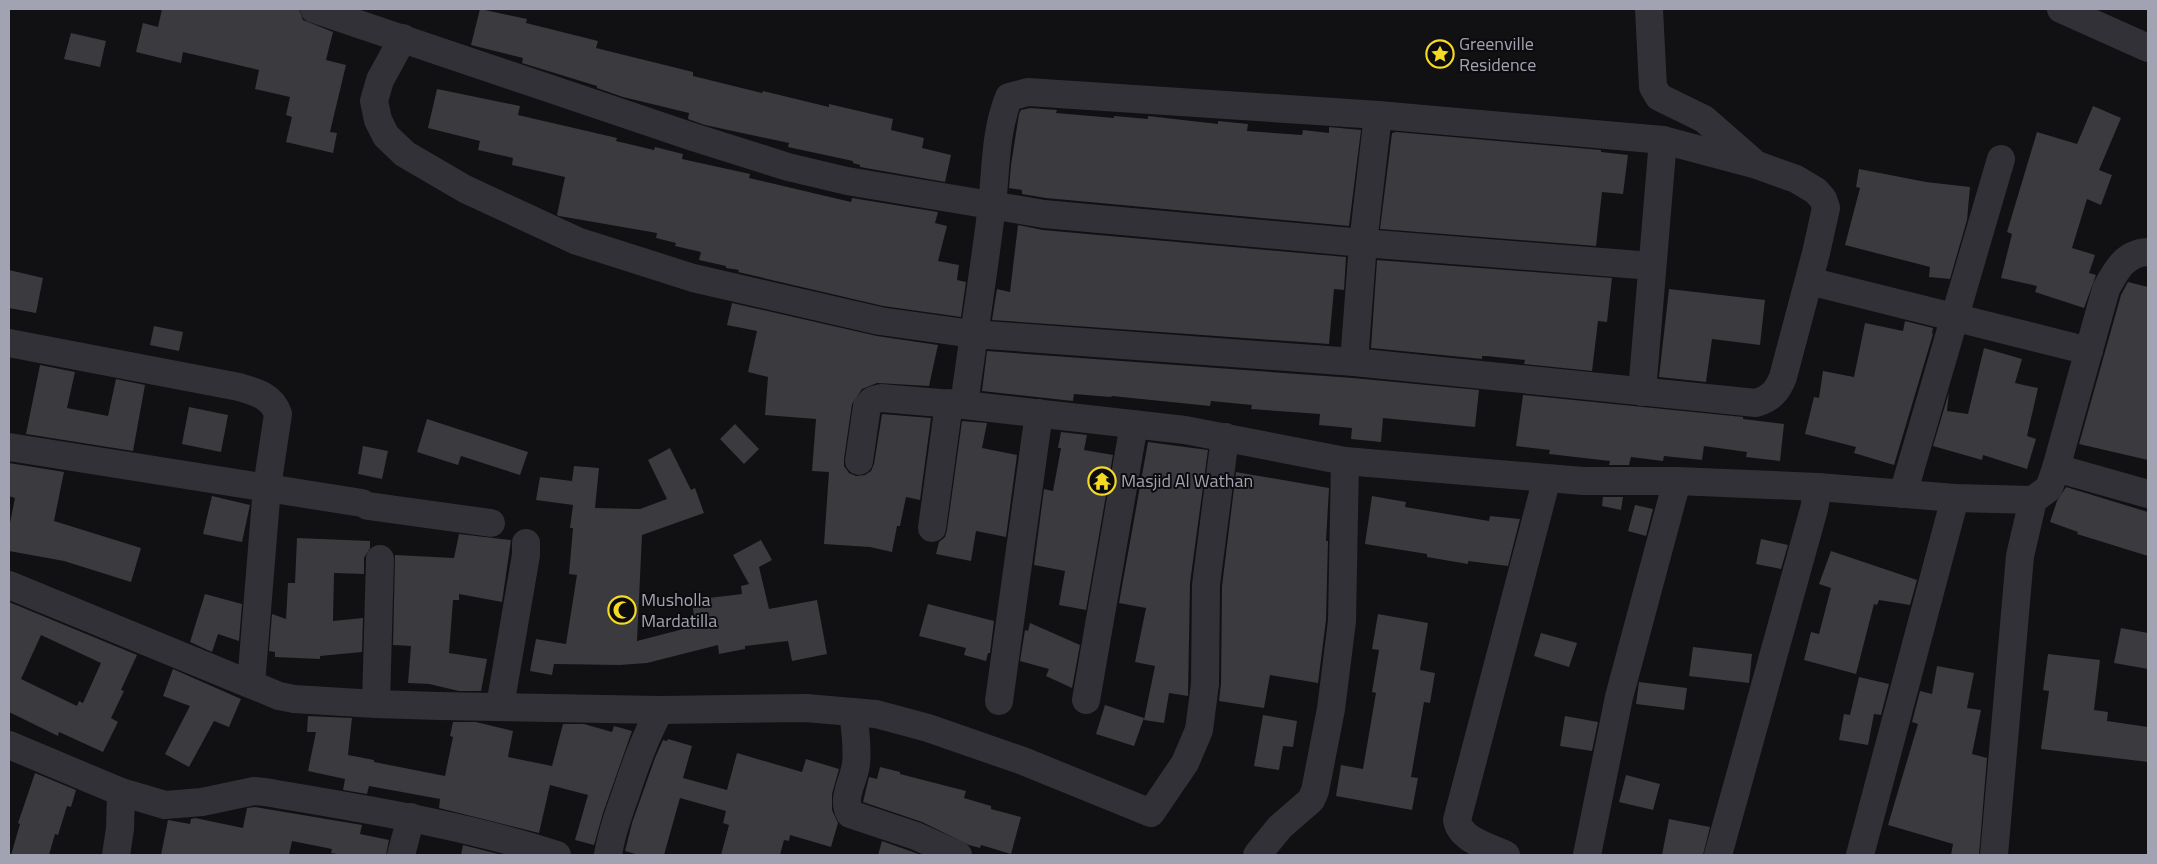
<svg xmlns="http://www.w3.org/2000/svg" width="2157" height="864" font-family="'Titillium Web',sans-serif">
<rect width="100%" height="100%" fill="#111012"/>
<g fill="#3a3a3f" fill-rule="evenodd">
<path d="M 162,9 L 299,9 L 303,20 L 333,32 L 326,60 L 346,65 L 330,132 L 337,133 L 333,153 L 286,142 L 292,117 L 286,115 L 290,97 L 255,89 L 259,70 L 183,52 L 181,63 L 136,52 L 143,23 L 158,27 Z"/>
<path d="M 480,9 L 527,19 L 526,23 L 598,41 L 596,48 L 693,72 L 693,76 L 762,93 L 763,91 L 829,107 L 829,104 L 893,119 L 891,130 L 924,138 L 922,148 L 951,155 L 945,182 L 860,167 L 860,165 L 853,163 L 853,161 L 788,147 L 789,143 L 705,125 L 688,119 L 689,113 L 623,97 L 597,88 L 597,86 L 522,63 L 523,58 L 471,45 Z"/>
<path d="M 71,33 L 106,41 L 100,67 L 64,59 Z"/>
<path d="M 437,89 L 520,106 L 518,115 L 617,138 L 616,141 L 654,150 L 655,147 L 683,154 L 682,159 L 750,174 L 749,178 L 851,202 L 852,198 L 938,212 L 935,223 L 947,226 L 938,261 L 959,265 L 957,280 L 966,282 L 961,317 L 883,306 L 738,272 L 739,270 L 726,268 L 726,266 L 699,260 L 701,252 L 675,246 L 676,243 L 656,238 L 657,233 L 559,216 L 557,215 L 565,177 L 512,165 L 513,158 L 478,150 L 480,141 L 428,128 Z"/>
<path d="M 2093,106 L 2121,118 L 2099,170 L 2112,175 L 2101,205 L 2087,199 L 2072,248 L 2095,255 L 2089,273 L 2096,275 L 2084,308 L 2035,292 L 2037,286 L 2001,278 L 2012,234 L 2007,232 L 2037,132 L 2077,144 Z"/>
<path d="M 1030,108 L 1057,110 L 1056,113 L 1114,118 L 1114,116 L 1148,119 L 1148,116 L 1218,124 L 1218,121 L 1248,124 L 1247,131 L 1302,135 L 1303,130 L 1329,133 L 1329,127 L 1361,130 L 1349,226 L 1046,198 L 1022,194 L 1022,190 L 1009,188 L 1011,165 L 1019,114 L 1021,110 Z"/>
<path d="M 1396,132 L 1601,150 L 1601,152 L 1628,155 L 1623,194 L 1602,192 L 1596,246 L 1380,229 L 1392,133 Z"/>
<path d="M 1859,169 L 1926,182 L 1970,187 L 1967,220 L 1950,279 L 1929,277 L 1930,267 L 1845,245 L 1860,188 L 1856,187 Z"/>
<path d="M 1018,225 L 1043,230 L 1346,257 L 1344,290 L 1334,289 L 1329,344 L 992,320 L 997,289 L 1010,292 Z"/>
<path d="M 1377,260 L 1612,278 L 1607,322 L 1598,321 L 1592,371 L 1524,364 L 1525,360 L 1486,356 L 1482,356 L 1482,359 L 1371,348 Z"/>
<path d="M 9,270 L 43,278 L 36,313 L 9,308 Z"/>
<path d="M 2128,282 L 2148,287 L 2148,460 L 2079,444 L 2121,295 Z"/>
<path d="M 1669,289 L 1765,300 L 1760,345 L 1712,339 L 1706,382 L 1659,377 Z"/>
<path d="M 732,303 L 877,336 L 938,345 L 929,386 L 877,383 L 862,389 L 852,404 L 844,459 L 844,466 L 849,473 L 856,476 L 865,475 L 871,471 L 874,464 L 882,414 L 931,418 L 920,500 L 906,497 L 900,526 L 897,526 L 892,552 L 870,547 L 824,544 L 829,472 L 812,471 L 816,419 L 765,415 L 768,377 L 748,372 L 757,331 L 727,325 Z"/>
<path d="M 1905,321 L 1933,328 L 1932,334 L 1933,334 L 1894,465 L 1854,453 L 1856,447 L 1805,434 L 1814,397 L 1819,398 L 1823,371 L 1854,377 L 1865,323 L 1903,331 Z"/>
<path d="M 154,326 L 183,332 L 179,351 L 150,345 Z"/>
<path d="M 1984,348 L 2022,359 L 2015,383 L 2038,388 L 2027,436 L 2036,439 L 2027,469 L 1983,455 L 1982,460 L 1933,446 L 1949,392 L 1947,411 L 1968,414 Z"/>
<path d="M 987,351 L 1353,378 L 1479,390 L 1475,427 L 1383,418 L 1381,442 L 1351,439 L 1352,428 L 1319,425 L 1320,414 L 1251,409 L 1252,405 L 1211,401 L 1210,406 L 1112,396 L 1111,397 L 1074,394 L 1073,401 L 982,391 Z"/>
<path d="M 40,365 L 75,372 L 67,408 L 108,416 L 116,379 L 145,385 L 133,451 L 26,434 Z"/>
<path d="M 1523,395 L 1743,417 L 1743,419 L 1784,424 L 1780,461 L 1746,457 L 1747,452 L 1704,446 L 1702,460 L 1664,456 L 1663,461 L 1631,457 L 1629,465 L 1609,465 L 1610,461 L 1549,454 L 1550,450 L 1516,446 Z"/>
<path d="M 189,407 L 228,415 L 221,452 L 182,444 Z"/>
<path d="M 427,419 L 528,452 L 520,475 L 461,456 L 458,465 L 417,452 Z"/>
<path d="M 962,421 L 987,423 L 982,448 L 1017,455 L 1006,537 L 976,531 L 971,561 L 936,554 L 939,542 L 945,537 L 947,530 Z"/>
<path d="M 735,424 L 759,449 L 744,464 L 720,439 Z"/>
<path d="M 1061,432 L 1087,435 L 1084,450 L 1113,455 L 1086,610 L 1059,605 L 1065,571 L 1034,565 L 1044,489 L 1053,491 L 1061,448 L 1058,448 Z"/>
<path d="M 1148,442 L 1208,450 L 1190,583 L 1188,696 L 1169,693 L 1164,723 L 1144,720 L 1155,666 L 1135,662 L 1146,608 L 1119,603 Z"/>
<path d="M 363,446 L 388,451 L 382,479 L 358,474 Z"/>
<path d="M 670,448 L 691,490 L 695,488 L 704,513 L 642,535 L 637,641 L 695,626 L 692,600 L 742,594 L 741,586 L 749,584 L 733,555 L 761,540 L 772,560 L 759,567 L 769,609 L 817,600 L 827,654 L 792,661 L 788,641 L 745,646 L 745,649 L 719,654 L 718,645 L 647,663 L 620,665 L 554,664 L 552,675 L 530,671 L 536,639 L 566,644 L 577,575 L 569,574 L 573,528 L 570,528 L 573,505 L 536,500 L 540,477 L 572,481 L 574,466 L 599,468 L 595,508 L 640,509 L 667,499 L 648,460 Z"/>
<path d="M 9,463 L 64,472 L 54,521 L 141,548 L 131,582 L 64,561 L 9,551 L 9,528 L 15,498 L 9,496 Z"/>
<path d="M 1236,472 L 1329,488 L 1326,541 L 1328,541 L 1326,620 L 1318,683 L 1270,675 L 1264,708 L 1219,701 L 1221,684 L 1222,586 Z"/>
<path d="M 2066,487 L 2148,512 L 2148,556 L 2077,534 L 2078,532 L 2050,522 L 2057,501 Z"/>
<path d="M 212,496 L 250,505 L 242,542 L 203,534 Z"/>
<path d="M 1372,496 L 1406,502 L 1405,507 L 1489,521 L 1490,516 L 1520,519 L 1508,566 L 1468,561 L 1468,564 L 1427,557 L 1427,554 L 1365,544 Z"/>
<path d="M 1603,497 L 1623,497 L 1621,510 L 1602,506 Z"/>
<path d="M 1635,505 L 1653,509 L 1646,536 L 1628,531 Z"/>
<path d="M 459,534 L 511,540 L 502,602 L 459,594 L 459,600 L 453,600 L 449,653 L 487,659 L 481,691 L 459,691 L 429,684 L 408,683 L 411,646 L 393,645 L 395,555 L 454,558 Z"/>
<path d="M 297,538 L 370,541 L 370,548 L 364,558 L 364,574 L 334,573 L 333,621 L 363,618 L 362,652 L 320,656 L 320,659 L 275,657 L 275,652 L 269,651 L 272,614 L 286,619 L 288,583 L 295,583 Z"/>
<path d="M 1761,539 L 1788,545 L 1781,569 L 1756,564 Z"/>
<path d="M 1831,551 L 1917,580 L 1910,605 L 1879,600 L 1877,605 L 1874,604 L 1856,674 L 1804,660 L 1811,632 L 1819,634 L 1831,588 L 1819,584 Z"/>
<path d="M 205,594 L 242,604 L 239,641 L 218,634 L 212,652 L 190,642 Z"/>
<path d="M 9,602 L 137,655 L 121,690 L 124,691 L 111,718 L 118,722 L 103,752 L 59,732 L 58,736 L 9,712 ZM 41,635 L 101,663 L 83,703 L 79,701 L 77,706 L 21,679 Z"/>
<path d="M 928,604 L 994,621 L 990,653 L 988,653 L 986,661 L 964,655 L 966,648 L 919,636 Z"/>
<path d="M 1378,614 L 1428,623 L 1420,670 L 1435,673 L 1430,703 L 1424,702 L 1411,777 L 1418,778 L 1412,810 L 1336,796 L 1341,765 L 1363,769 L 1376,693 L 1372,692 L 1379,650 L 1372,649 Z"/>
<path d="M 1030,623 L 1080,645 L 1072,688 L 1046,676 L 1049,669 L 1020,661 L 1025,630 L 1028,631 Z"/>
<path d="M 2121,628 L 2148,633 L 2148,669 L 2114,663 Z"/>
<path d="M 1541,633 L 1577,643 L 1569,667 L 1534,656 Z"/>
<path d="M 1693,647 L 1752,654 L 1749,683 L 1689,676 Z"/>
<path d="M 2048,654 L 2100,660 L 2094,710 L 2108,712 L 2107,721 L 2148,727 L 2148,762 L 2041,749 L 2049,691 L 2043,690 Z"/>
<path d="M 1937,666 L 1974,673 L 1967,708 L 1981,710 L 1972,754 L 1987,758 L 1979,855 L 1951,855 L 1953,844 L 1888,825 L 1918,724 L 1912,722 L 1920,691 L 1932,694 Z"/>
<path d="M 173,669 L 241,699 L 229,727 L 214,721 L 189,767 L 165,754 L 190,706 L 163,696 Z"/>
<path d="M 1859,677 L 1889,684 L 1881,715 L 1874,714 L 1868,745 L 1839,740 L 1844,714 L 1850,715 Z"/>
<path d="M 1639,682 L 1687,688 L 1684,710 L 1636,704 Z"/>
<path d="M 1105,705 L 1144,718 L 1134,746 L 1096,734 Z"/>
<path d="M 1263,715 L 1297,721 L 1293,747 L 1283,746 L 1279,770 L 1254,766 Z"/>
<path d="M 308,716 L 352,718 L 348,755 L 374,760 L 374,762 L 445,776 L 453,737 L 450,736 L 453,722 L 476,722 L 513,731 L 508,757 L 552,766 L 563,724 L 584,724 L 612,732 L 614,726 L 632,731 L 603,813 L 594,845 L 575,840 L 588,795 L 550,785 L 539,833 L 439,808 L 440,799 L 369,786 L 367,794 L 343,790 L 345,779 L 308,771 L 316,732 L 307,732 Z"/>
<path d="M 1565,716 L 1598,722 L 1592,751 L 1560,746 Z"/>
<path d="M 668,739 L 692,746 L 683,778 L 727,790 L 737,753 L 802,772 L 806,759 L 839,769 L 832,794 L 832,810 L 838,823 L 831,847 L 790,835 L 789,841 L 784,840 L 780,855 L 721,855 L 729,825 L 723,823 L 726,811 L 680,798 L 664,855 L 639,855 L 625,851 L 632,823 L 655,758 L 663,740 L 667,741 Z"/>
<path d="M 880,767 L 900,772 L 900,774 L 966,791 L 964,798 L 991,806 L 991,809 L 1021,817 L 1011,854 L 981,845 L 980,848 L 969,845 L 922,822 L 863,802 L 869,777 L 877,779 Z"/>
<path d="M 35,773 L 76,790 L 71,807 L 67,806 L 58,835 L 55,834 L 49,855 L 11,855 L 20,824 L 18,823 Z"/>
<path d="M 1626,775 L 1660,784 L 1653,810 L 1619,802 Z"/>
<path d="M 255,807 L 362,825 L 360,834 L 389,840 L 386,855 L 343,855 L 331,853 L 332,849 L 292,841 L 289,855 L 161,855 L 168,820 L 190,824 L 191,819 L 195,818 L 243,828 L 247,808 Z"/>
<path d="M 1669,819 L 1710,827 L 1703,855 L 1662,855 Z"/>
<path d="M 882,841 L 910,851 L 921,855 L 878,855 Z"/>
<path d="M 463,845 L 498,854 L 498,855 L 461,855 Z"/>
</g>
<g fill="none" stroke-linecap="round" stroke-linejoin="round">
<g stroke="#323137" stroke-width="28">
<path d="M 314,9 L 693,137 L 788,167 L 847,181 L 1044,214 L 1363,243 L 1652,266"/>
<path d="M 1649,9 L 1653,87 L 1659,97 L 1704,119 L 1752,161"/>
<path d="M 2061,9 L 2148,48"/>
<path d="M 403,38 L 380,80 L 374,101 L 378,120 L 386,136 L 405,154 L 465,189 L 577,241 L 693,278 L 880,321 L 973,334 L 1354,362 L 1756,403 C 1771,398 1777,392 1783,377 L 1816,253 L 1826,208 L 1823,199 L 1816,191 L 1796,179 L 1757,165 L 1663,140 L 1378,115 L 1028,92 L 1009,97 C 995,131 996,169 992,205 C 984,272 973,338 964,405"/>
<path d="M 1809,281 L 2089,351"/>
<path d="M 9,343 L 239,387 C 256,392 272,396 278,414 L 267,487 L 251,684"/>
<path d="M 1354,362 L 1363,243 L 1378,115"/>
<path d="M 1642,392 L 1663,140"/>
<path d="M 9,447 L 362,503"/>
<path d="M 859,461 L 867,406 L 873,400 L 881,398 L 964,405 L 1185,430 L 1345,461 L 1583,481 L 1677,481 L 1818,487 L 1955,498 L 2033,500 L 2049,488 L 2056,468 L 2106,289 C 2116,270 2125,253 2148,252"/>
<path d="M 2056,468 L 2148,494"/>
<path d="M 1903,494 L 2001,159"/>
<path d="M 368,506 L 491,523"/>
<path d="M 932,528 L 949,403"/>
<path d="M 9,585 L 279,696 L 294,699 L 376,704 L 439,706 L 660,710 L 806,708 L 876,714 L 928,728 L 1023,761 L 1151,813 L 1185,763 L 1199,730 L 1205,684 L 1206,585 L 1225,437"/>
<path d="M 1086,700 L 1134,424"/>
<path d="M 999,701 L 1039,413"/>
<path d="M 376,704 L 380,559"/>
<path d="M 500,706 L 526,555 L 526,543"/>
<path d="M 853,712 C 855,729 858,747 856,764 C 854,781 841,798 850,814 L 916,836 L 958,855"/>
<path d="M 9,745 L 121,792 L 165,805 L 202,802 L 254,791 L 265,792 C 363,809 462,824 557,855"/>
<path d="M 116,855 L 120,829 L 121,792"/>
<path d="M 401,855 L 411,817"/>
<path d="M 608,855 C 611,835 618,815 625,796 C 635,766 645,737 660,710"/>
<path d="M 1257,855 L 1280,827 L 1311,800 L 1315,791 L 1331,709 L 1342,621 L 1345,461"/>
<path d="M 1506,855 C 1490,847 1460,840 1457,820 L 1547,478"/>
<path d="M 1587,855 L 1619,697 L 1677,481"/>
<path d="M 1718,855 L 1814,509 L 1818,487"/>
<path d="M 1860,855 L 1955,498"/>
<path d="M 1994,855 L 2020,556 L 2033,500"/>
</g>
</g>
<defs>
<g id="sight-ring" transform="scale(1.4375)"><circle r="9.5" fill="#0c0b0d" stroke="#f5da25" stroke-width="1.5"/><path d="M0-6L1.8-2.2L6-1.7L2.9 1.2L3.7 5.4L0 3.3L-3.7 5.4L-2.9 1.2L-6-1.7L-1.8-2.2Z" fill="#f5da25"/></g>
<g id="temple-ring" transform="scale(1.4375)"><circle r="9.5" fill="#0c0b0d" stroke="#f5da25" stroke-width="1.5"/><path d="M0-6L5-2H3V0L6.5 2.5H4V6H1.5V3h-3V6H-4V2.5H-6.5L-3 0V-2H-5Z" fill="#f5da25"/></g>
<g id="mosque-ring" transform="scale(1.4375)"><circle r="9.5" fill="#0c0b0d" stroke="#f5da25" stroke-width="1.5"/><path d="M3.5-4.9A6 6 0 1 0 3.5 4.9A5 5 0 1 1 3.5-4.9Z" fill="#f5da25"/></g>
</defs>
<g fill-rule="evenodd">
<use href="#sight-ring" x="1440" y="54"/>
<use href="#temple-ring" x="1102" y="481"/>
<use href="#mosque-ring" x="622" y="610"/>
</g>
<g text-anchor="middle" stroke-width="4" stroke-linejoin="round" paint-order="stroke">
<g font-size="18" fill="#a1a3b3" stroke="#0c0b0d" text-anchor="start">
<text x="1459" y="50">Greenville<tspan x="1459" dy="21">Residence</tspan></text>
<text x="1121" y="487">Masjid Al Wathan</text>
<text x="641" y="606">Musholla<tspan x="641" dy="21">Mardatilla</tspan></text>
</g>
</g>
<rect width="2157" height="864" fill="none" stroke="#a1a3b3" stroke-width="20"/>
</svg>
